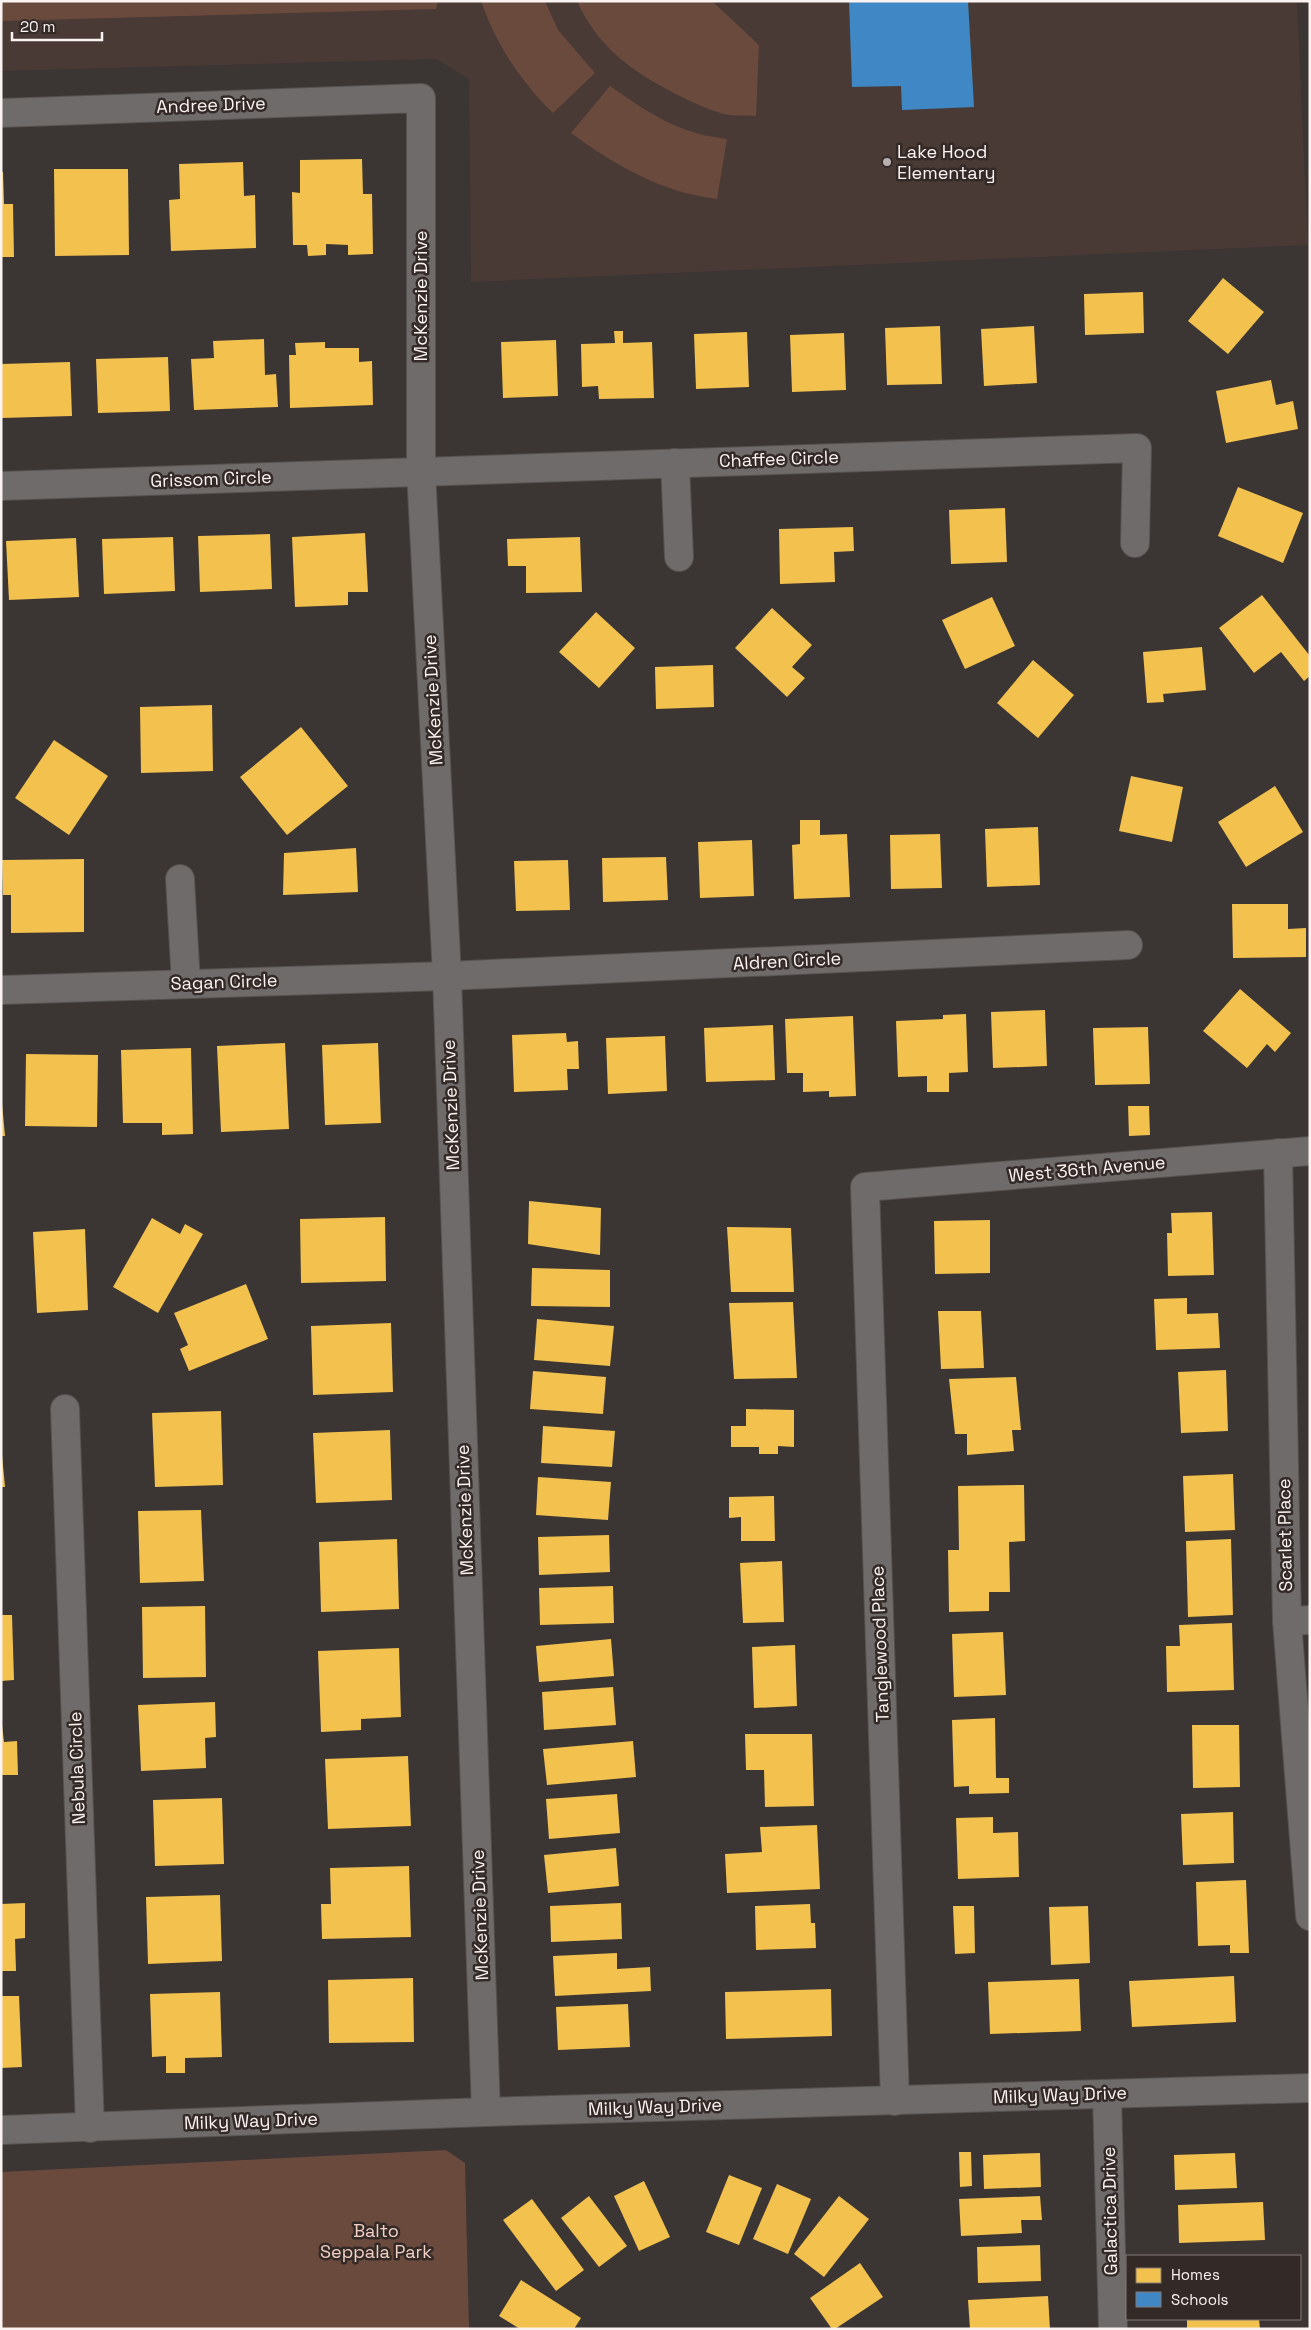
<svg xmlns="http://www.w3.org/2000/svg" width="1311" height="2330" font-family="'Space Grotesk',sans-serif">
<rect width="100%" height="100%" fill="#3b3534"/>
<path fill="#493a35" d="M 1,1 L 1297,1 L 1308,245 L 471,282 L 469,79 L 436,59 L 1,71 Z"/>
<g fill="#6b4a3e">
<path d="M 1,1 L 438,1 L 436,9 L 1,21 Z"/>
<path d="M 481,1 L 545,1 L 558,30 L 595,73 L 553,113 C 520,81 496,44 481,1 Z"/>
<path d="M 577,1 L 712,1 L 759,45 L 756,116 C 747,115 738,116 729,115 C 714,112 696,104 682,97 C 636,74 599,50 577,1 Z"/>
<path d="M 610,86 C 636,104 664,124 696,133 C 705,136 716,137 727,139 L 717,199 C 661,192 616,166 571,133 Z"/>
<path d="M 446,2150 L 465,2163 L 469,2329 L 1,2329 L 1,2172 Z"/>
</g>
<g fill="#f2c14e">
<path d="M 362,159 L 363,194 L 372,194 L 373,254 L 348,255 L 348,245 L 326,244 L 326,255 L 308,256 L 307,245 L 293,245 L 292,192 L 300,193 L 300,160 Z"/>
<path d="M 243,162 L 244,196 L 255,195 L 256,248 L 171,251 L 169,200 L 180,199 L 179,164 Z"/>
<path d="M 54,169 L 128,169 L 129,255 L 55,256 Z"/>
<path d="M 1,172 L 3,172 L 4,204 L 13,204 L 14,257 L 1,257 Z"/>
<path d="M 1223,278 L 1264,312 L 1228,354 L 1188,321 Z"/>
<path d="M 1143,292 L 1144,333 L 1085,335 L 1084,294 Z"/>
<path d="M 940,326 L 942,384 L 887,385 L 885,328 Z"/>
<path d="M 1034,326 L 1037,383 L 984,386 L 981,329 Z"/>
<path d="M 614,331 L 623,331 L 623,343 L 652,342 L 654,398 L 599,399 L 598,386 L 582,387 L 581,344 L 615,343 Z"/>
<path d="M 747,332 L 749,387 L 696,389 L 694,334 Z"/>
<path d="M 844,333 L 846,390 L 792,392 L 790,335 Z"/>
<path d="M 264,339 L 265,375 L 276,374 L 278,407 L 194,410 L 191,359 L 214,358 L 213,341 Z"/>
<path d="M 556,340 L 558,396 L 503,398 L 501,342 Z"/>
<path d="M 325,342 L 325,348 L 359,348 L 359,362 L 372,361 L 373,405 L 290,408 L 289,355 L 296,355 L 295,343 Z"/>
<path d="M 168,357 L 170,411 L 98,413 L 96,359 Z"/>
<path d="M 70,362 L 72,416 L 2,418 L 1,364 Z"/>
<path d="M 1271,380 L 1276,405 L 1293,401 L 1298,429 L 1226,443 L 1216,391 Z"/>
<path d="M 1238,487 L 1303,513 L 1283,563 L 1218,536 Z"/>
<path d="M 1005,508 L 1007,562 L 951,564 L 949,510 Z"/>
<path d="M 853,527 L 854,551 L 834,552 L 835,582 L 780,584 L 779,529 Z"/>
<path d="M 365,533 L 368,592 L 348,592 L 348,605 L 295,607 L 292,537 Z"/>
<path d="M 270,534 L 272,589 L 200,592 L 198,536 Z"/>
<path d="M 173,537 L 175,591 L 104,594 L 102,539 Z"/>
<path d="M 580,537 L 582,592 L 526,593 L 526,566 L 508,566 L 507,539 Z"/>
<path d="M 76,538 L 79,597 L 9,600 L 6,541 Z"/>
<path d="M 1262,595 L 1310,656 L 1310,676 L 1304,681 L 1281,652 L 1254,673 L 1219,628 Z"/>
<path d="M 992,597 L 1015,646 L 965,669 L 942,620 Z"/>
<path d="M 772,608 L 812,645 L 792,667 L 805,678 L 787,697 L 735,648 Z"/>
<path d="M 596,612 L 635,648 L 599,688 L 559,652 Z"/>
<path d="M 1202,647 L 1206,690 L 1163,694 L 1164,702 L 1147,703 L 1143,652 Z"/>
<path d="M 1033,660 L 1074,695 L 1038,738 L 997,703 Z"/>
<path d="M 713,665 L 714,707 L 656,709 L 655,667 Z"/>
<path d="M 212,705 L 213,771 L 141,773 L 140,707 Z"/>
<path d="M 301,727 L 348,786 L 287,835 L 240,777 Z"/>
<path d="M 54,740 L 108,776 L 69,835 L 15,798 Z"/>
<path d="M 1131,776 L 1183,787 L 1172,842 L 1119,831 Z"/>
<path d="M 1275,786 L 1303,832 L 1246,867 L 1218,822 Z"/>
<path d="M 800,820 L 820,820 L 820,835 L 847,834 L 850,897 L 794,899 L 792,845 L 800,844 Z"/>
<path d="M 1038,827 L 1040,885 L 987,887 L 985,829 Z"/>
<path d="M 940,834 L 942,888 L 891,889 L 890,835 Z"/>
<path d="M 752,840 L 754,896 L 700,898 L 698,842 Z"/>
<path d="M 356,848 L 358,892 L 283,895 L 284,853 Z"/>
<path d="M 666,857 L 668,900 L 603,902 L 602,858 Z"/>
<path d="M 84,859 L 84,932 L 11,933 L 11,895 L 3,895 L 2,860 Z"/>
<path d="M 568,860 L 570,910 L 516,911 L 514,861 Z"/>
<path d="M 1232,904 L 1288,904 L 1288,929 L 1306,928 L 1306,957 L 1233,958 Z"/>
<path d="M 1240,989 L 1291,1033 L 1275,1052 L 1267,1044 L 1247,1068 L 1203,1031 Z"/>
<path d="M 1045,1010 L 1047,1066 L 993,1068 L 991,1012 Z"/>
<path d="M 966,1014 L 968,1072 L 949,1073 L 949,1092 L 927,1092 L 927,1076 L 898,1077 L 896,1021 L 943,1019 L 943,1015 Z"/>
<path d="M 853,1016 L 856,1096 L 829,1097 L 829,1091 L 803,1092 L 803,1073 L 787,1073 L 785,1019 Z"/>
<path d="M 773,1025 L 775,1080 L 706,1082 L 704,1028 Z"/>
<path d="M 1148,1027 L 1150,1084 L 1095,1085 L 1093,1028 Z"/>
<path d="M 566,1033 L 567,1042 L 578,1041 L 579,1069 L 567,1069 L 568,1090 L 514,1092 L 512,1035 Z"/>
<path d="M 665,1036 L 667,1091 L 608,1094 L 606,1038 Z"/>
<path d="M 285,1043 L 289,1129 L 221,1132 L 217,1046 Z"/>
<path d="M 378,1043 L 381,1123 L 325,1125 L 322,1045 Z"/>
<path d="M 191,1048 L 193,1134 L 162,1135 L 162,1123 L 123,1123 L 121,1050 Z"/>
<path d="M 26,1054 L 98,1055 L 97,1127 L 25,1126 Z"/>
<path d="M 1,1093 L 5,1136 L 1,1136 Z"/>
<path d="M 1128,1106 L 1149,1106 L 1150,1135 L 1129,1136 Z"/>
<path d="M 529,1201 L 601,1208 L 600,1255 L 528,1244 Z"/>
<path d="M 1212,1212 L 1214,1275 L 1168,1276 L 1167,1233 L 1172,1233 L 1171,1213 Z"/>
<path d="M 385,1217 L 386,1281 L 301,1283 L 300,1219 Z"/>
<path d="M 152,1218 L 180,1234 L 185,1224 L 203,1234 L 158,1313 L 113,1287 Z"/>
<path d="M 990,1220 L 990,1273 L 935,1274 L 934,1221 Z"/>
<path d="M 727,1227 L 791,1228 L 794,1292 L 731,1292 Z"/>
<path d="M 85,1229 L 88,1310 L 37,1313 L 33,1232 Z"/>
<path d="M 532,1268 L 610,1270 L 610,1307 L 531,1306 Z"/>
<path d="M 246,1284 L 268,1339 L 189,1371 L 180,1349 L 188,1345 L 174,1313 Z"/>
<path d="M 1187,1298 L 1187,1314 L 1218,1313 L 1220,1348 L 1156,1350 L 1154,1299 Z"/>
<path d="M 793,1302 L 797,1378 L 734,1379 L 729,1303 Z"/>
<path d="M 938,1311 L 981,1311 L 984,1368 L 941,1369 Z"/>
<path d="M 537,1319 L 614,1326 L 610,1366 L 534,1360 Z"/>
<path d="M 391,1323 L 393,1392 L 313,1395 L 311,1326 Z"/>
<path d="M 1226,1370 L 1228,1431 L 1181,1433 L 1178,1372 Z"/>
<path d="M 533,1371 L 606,1377 L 603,1414 L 530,1409 Z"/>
<path d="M 1016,1377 L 1021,1430 L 1012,1430 L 1014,1451 L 967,1455 L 967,1434 L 955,1434 L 949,1379 Z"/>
<path d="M 746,1409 L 794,1410 L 794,1447 L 778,1446 L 778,1454 L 759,1454 L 759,1447 L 731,1447 L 731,1426 L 746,1426 Z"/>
<path d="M 221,1411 L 223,1485 L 155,1487 L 152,1413 Z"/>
<path d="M 543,1426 L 615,1431 L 612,1467 L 541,1463 Z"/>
<path d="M 390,1430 L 392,1500 L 316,1503 L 313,1433 Z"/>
<path d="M 1,1444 L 5,1487 L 1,1487 Z"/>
<path d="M 1233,1474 L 1235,1530 L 1185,1532 L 1183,1476 Z"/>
<path d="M 538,1477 L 611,1482 L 608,1520 L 536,1515 Z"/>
<path d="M 1024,1485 L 1025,1541 L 1009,1542 L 1010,1592 L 989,1592 L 989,1611 L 949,1612 L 948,1550 L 959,1550 L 958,1486 Z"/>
<path d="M 774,1496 L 775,1541 L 741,1541 L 741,1517 L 729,1518 L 729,1497 Z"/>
<path d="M 201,1510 L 204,1581 L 140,1583 L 138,1511 Z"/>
<path d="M 609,1535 L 610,1572 L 539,1575 L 538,1537 Z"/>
<path d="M 397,1539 L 399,1609 L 321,1612 L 319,1542 Z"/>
<path d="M 1231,1539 L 1233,1615 L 1188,1617 L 1186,1541 Z"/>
<path d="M 782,1561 L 784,1622 L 743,1623 L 740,1563 Z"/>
<path d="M 613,1586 L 614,1623 L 540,1625 L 539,1588 Z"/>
<path d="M 205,1606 L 206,1677 L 143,1678 L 142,1607 Z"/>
<path d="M 1,1615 L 12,1615 L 14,1680 L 1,1681 Z"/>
<path d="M 1232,1623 L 1234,1690 L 1167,1692 L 1166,1646 L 1180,1646 L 1179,1625 Z"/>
<path d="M 1003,1632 L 1006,1695 L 954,1697 L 952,1634 Z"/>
<path d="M 611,1639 L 614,1676 L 539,1682 L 536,1646 Z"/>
<path d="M 795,1645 L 797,1706 L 754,1708 L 752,1647 Z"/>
<path d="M 399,1648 L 401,1717 L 361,1719 L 361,1730 L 321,1732 L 318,1651 Z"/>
<path d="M 613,1687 L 616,1725 L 544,1730 L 542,1692 Z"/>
<path d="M 215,1702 L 216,1737 L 205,1738 L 206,1768 L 141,1771 L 138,1705 Z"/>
<path d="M 1,1717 L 4,1742 L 17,1741 L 18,1775 L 1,1775 Z"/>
<path d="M 995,1718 L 996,1778 L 1009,1778 L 1009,1793 L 969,1794 L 969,1786 L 954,1787 L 952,1720 Z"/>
<path d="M 1192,1725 L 1239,1725 L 1240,1787 L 1193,1788 Z"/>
<path d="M 745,1734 L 812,1734 L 814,1806 L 765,1807 L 764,1770 L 746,1770 Z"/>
<path d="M 633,1741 L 636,1777 L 547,1785 L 543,1749 Z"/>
<path d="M 408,1756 L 411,1826 L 328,1829 L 325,1759 Z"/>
<path d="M 617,1794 L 620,1833 L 549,1839 L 546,1799 Z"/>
<path d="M 222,1798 L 224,1864 L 155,1866 L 153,1800 Z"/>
<path d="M 1233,1812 L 1234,1863 L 1183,1865 L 1181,1814 Z"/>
<path d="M 993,1817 L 993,1833 L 1018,1832 L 1019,1877 L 958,1879 L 956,1818 Z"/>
<path d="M 817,1825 L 820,1889 L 727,1893 L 725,1854 L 762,1852 L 760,1827 Z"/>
<path d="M 616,1848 L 619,1886 L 548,1893 L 544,1855 Z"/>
<path d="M 409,1866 L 411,1937 L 322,1939 L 321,1904 L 331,1904 L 330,1868 Z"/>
<path d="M 1246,1880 L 1249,1953 L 1230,1953 L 1230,1945 L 1198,1946 L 1196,1882 Z"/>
<path d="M 220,1895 L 222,1961 L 148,1964 L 146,1897 Z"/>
<path d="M 25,1903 L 25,1938 L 15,1939 L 16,1971 L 1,1971 L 1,1904 Z"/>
<path d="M 621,1903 L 622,1939 L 551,1942 L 550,1906 Z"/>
<path d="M 810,1904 L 811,1923 L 815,1923 L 816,1948 L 756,1950 L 755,1906 Z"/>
<path d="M 953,1906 L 974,1906 L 975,1953 L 955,1954 Z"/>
<path d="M 1088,1906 L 1090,1963 L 1051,1965 L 1049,1907 Z"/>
<path d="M 617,1953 L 617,1969 L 650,1967 L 651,1991 L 555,1996 L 553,1956 Z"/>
<path d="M 1234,1976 L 1236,2022 L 1132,2027 L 1129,1981 Z"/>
<path d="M 413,1978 L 414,2042 L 329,2043 L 328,1980 Z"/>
<path d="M 1079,1979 L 1081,2031 L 990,2034 L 988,1982 Z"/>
<path d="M 831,1989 L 832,2036 L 726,2039 L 725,1992 Z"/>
<path d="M 220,1992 L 222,2057 L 185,2058 L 185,2073 L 166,2073 L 166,2056 L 152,2057 L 150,1994 Z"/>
<path d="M 1,1996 L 19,1996 L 22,2067 L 1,2068 Z"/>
<path d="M 628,2004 L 630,2047 L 558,2050 L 556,2007 Z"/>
<path d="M 959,2152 L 971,2152 L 972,2186 L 960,2187 Z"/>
<path d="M 1040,2153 L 1041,2187 L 984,2189 L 983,2155 Z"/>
<path d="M 1235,2153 L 1237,2188 L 1175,2190 L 1174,2155 Z"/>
<path d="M 729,2175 L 762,2188 L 739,2245 L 706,2232 Z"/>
<path d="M 644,2181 L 670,2237 L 639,2251 L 614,2196 Z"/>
<path d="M 777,2184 L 811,2199 L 788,2254 L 753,2239 Z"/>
<path d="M 589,2196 L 627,2246 L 599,2267 L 561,2218 Z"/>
<path d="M 839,2196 L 869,2219 L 824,2277 L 794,2254 Z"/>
<path d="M 1040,2196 L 1042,2220 L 1021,2220 L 1022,2233 L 961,2236 L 959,2199 Z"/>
<path d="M 532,2199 L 584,2270 L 556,2291 L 503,2220 Z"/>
<path d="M 1263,2202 L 1265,2240 L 1179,2243 L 1178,2205 Z"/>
<path d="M 1040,2245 L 1041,2281 L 978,2283 L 977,2247 Z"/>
<path d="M 860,2263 L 883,2297 L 835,2329 L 832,2329 L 810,2298 Z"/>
<path d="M 521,2280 L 581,2318 L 574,2329 L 520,2329 L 499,2316 Z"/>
<path d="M 1048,2296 L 1050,2329 L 970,2329 L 968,2300 Z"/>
<path d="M 1187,2319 L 1259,2319 L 1260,2329 L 1187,2329 Z"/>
</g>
<path fill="#3f88c5" d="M 849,1 L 968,1 L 974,107 L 902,110 L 901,86 L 852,87 Z"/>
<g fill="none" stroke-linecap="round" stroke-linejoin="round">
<g stroke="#56514f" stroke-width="30">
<g id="minor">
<path d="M 1,113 L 421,98 L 421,471 L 447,976 L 486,2112"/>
<path d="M 675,463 L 679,557"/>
<path d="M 1,486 L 1137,448 L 1135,543"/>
<path d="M 180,879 L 186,983"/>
<path d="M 1,990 L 447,976 L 1128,945"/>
<path d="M 1278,1153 L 1287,1621 L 1310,1916"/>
<path d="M 65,1409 L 90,2128"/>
<path d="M 1287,1621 L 1310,1620"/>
<path d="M 1107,2094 L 1113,2329"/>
<path d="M 895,2101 L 865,1187 L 1310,1151"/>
<path d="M 1,2130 L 486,2112 L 1310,2088"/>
</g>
</g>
<use href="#minor" stroke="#6e6b6a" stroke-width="28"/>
</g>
<circle fill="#b7b0af" stroke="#332a27" stroke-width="2" cx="887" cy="162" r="5"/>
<g text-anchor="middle" stroke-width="5" stroke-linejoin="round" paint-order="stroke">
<g font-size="18" fill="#faf3f1" stroke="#332a27">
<text transform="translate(211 105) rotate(-2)" y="6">Andree Drive</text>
<text transform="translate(421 296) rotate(-90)" y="6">McKenzie Drive</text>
<text transform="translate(779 459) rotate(-2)" y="6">Chaffee Circle</text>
<text transform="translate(211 479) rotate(-2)" y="6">Grissom Circle</text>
<text transform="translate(433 700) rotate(-93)" y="6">McKenzie Drive</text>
<text transform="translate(787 961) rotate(-3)" y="6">Aldren Circle</text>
<text transform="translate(224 982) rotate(-2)" y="6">Sagan Circle</text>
<text transform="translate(451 1105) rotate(-92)" y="6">McKenzie Drive</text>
<text transform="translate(1087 1169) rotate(-5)" y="6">West 36th Avenue</text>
<text transform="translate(465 1510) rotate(-92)" y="6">McKenzie Drive</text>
<text transform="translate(1285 1535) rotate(-91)" y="6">Scarlet Place</text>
<text transform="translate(880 1644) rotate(-92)" y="6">Tanglewood Place</text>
<text transform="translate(77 1768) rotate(-92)" y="6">Nebula Circle</text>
<text transform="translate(480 1915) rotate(-92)" y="6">McKenzie Drive</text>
<text transform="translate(1060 2095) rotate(-2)" y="6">Milky Way Drive</text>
<text transform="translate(655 2107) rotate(-2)" y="6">Milky Way Drive</text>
<text transform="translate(251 2121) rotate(-2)" y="6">Milky Way Drive</text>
<text transform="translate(1110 2211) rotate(-91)" y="6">Galactica Drive</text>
</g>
<g font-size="18" fill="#faf3f1" stroke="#332a27" text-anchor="start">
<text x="897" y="158">Lake Hood<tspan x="897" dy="21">Elementary</tspan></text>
</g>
<g font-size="18" fill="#f3cfc3" stroke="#332a27">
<text x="376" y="2237">Balto<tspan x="376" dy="21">Seppala Park</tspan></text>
</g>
</g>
<rect width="1311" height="2330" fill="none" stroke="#faf3f1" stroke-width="5"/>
<rect x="1126" y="2255" width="175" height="65" fill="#332a27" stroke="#837a78"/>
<rect x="1136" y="2268" width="25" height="15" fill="#f2c14e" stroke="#837a78"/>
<text x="1171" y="2280" font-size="15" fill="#faf3f1">Homes</text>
<rect x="1136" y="2292" width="25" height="15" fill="#3f88c5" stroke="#837a78"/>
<text x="1171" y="2305" font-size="15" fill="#faf3f1">Schools</text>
<path d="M12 32v8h90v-8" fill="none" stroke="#faf3f1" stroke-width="2.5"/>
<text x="20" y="32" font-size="15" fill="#faf3f1" stroke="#332a27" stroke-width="4" paint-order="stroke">20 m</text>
</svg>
